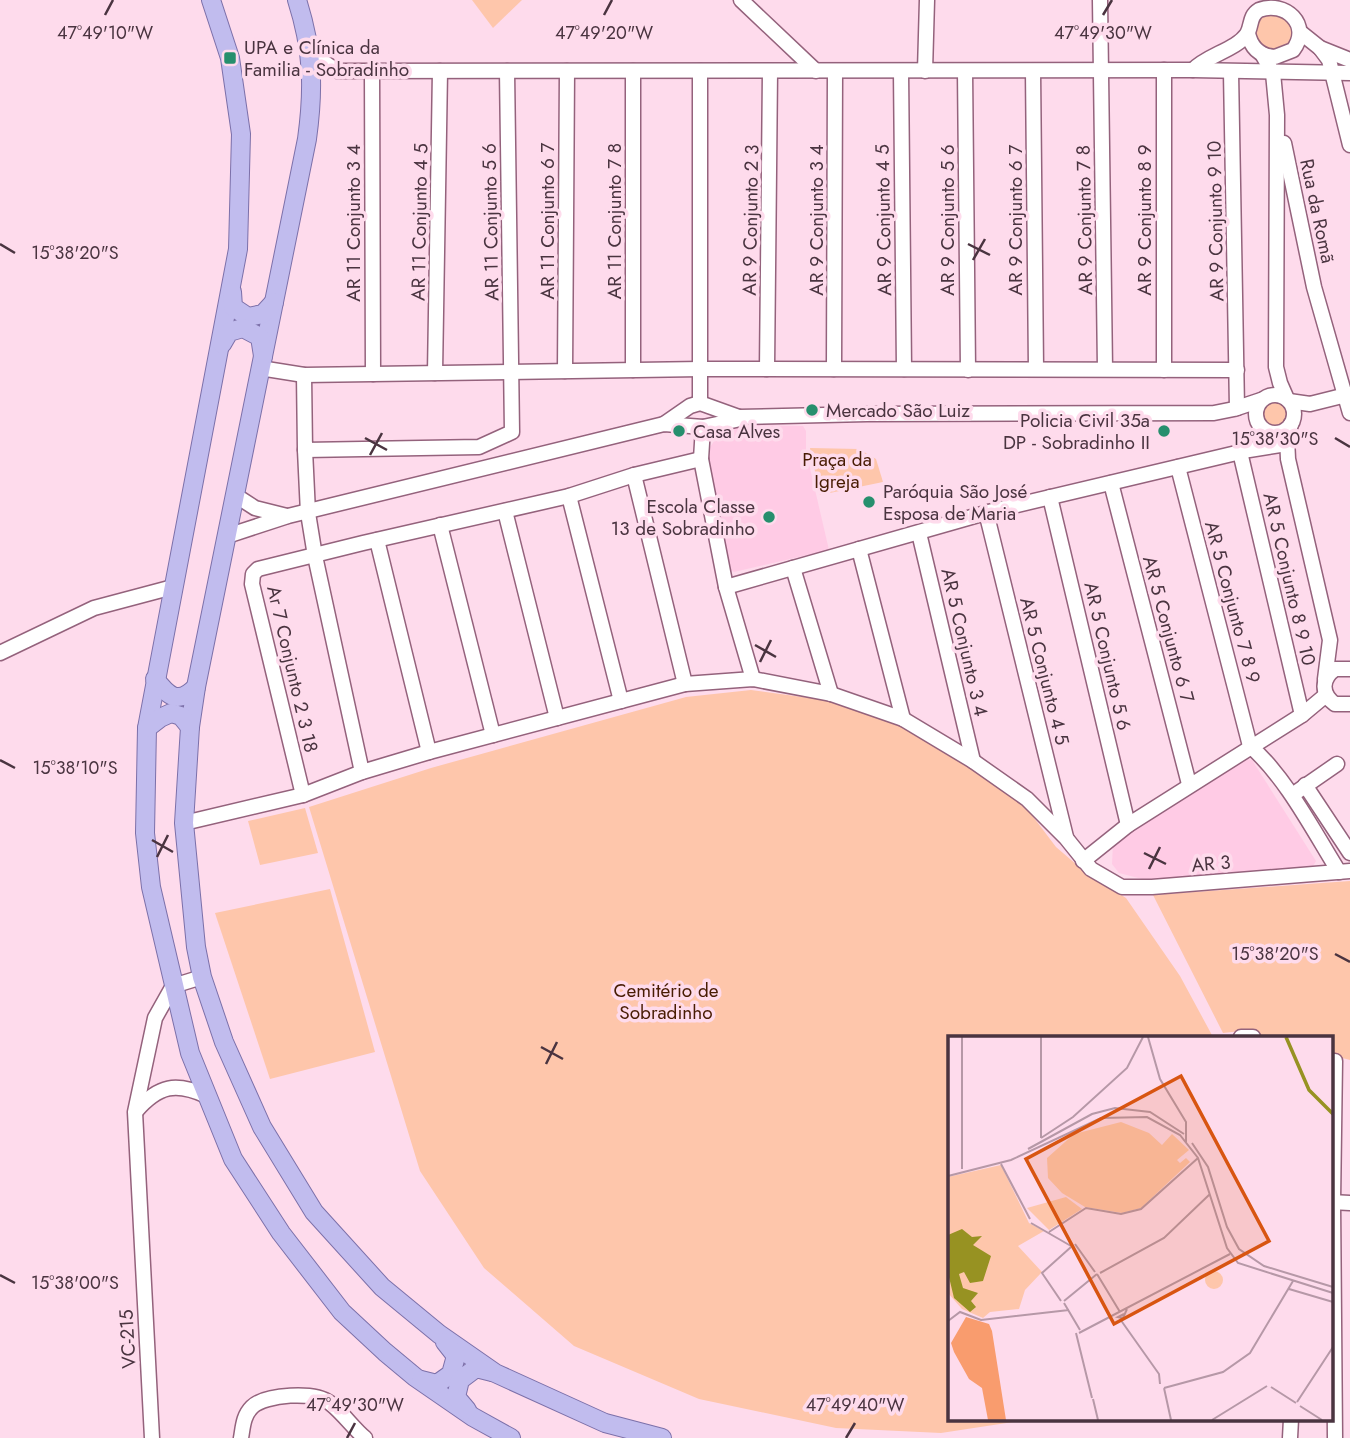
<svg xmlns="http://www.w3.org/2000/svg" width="1350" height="1438" font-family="Jost,sans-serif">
<rect width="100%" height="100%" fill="#fedbec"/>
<g fill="#ffcbe5">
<path d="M 737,425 L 803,426 L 806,431 L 806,451 L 829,550 L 734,572 L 728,569 L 709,475 L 709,455 L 710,447 L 720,433 L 728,427 Z"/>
<path d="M 1246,758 L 1252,760 L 1316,861 L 1312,868 L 1146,880 L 1119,873 L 1112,864 L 1113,844 Z"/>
</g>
<g fill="#fec6ab">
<path d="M 472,0 L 522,0 L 493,28 Z"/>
<path d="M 1275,8 L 1297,30 L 1285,51 L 1260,50 L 1251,26 L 1253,20 Z"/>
<circle cx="1275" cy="414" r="15"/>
<path d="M 810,448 L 859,449 L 876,459 L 883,482 L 820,495 Z"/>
<path d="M 751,690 L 824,700 L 900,725 L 963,760 L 1025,806 L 1056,847 L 1084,871 L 1126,898 L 1180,976 L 1213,1037 L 949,1037 L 949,1419 L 1032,1419 L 941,1433 L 836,1428 L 699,1399 L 574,1346 L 484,1268 L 420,1171 L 309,807 L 431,768 L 686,697 Z"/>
<path d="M 305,808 L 318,853 L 260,865 L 248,821 Z"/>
<path d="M 1350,881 L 1350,1060 L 1331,1055 L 1331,1037 L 1265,1037 L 1241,1031 L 1223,1033 L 1153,895 Z"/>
<path d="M 330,889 L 375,1052 L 270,1079 L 215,913 Z"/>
</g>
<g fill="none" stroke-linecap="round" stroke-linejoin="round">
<g stroke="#94627c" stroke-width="17">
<g id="minor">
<path d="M 741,0 L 816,71"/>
<path d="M 1100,0 L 1105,369"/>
<path d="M 1300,32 L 1320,48 L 1350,60"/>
<path d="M 1320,48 L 1329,60 L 1350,145"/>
<path d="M 309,52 L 337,71 L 1193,70 L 1350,73"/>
<path d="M 1262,54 L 1273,73 L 1277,115 L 1276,367 L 1280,383 L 1287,399"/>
<path d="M 1164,70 L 1164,370"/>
<path d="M 1193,70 C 1207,55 1236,50 1247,34 C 1252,26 1249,16 1259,10 C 1285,0 1312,25 1293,50 L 1275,57 C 1260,56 1251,48 1248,33"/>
<path d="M 372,71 L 373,374"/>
<path d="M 633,71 L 633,370"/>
<path d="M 700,71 L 700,403"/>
<path d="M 901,71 L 904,369"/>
<path d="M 925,71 L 927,0"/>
<path d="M 965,71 L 968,370"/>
<path d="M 1033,71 L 1036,369"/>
<path d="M 1231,72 L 1237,408"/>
<path d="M 1284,143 L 1314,287 L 1350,413"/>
<path d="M 260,368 L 304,375 L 701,369 L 1237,370"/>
<path d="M 767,369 L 770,71"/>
<path d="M 834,369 L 835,71"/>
<path d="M 565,371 L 567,71"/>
<path d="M 435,373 L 440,71"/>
<path d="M 304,375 L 305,450 L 479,447 L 512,432 L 507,71"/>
<circle cx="1275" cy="414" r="19"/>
<path d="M 1289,401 L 1310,404 L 1350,394"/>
<path d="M 664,424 L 690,406 L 700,403 L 739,417"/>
<path d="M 1291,424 L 1287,438 L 1288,459 L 1330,640 L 1325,679"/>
<path d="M 703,427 L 701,459 L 726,587 L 753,679"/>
<path d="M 305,450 L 308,513 L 315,556 L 362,772"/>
<path d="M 1240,452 L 1302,715"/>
<path d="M 1178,467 L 1250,746"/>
<path d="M 634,475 L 685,684"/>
<path d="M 1111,483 L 1189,784"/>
<path d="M 235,495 L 255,508 L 287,516"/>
<path d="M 569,496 L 621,701"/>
<path d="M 1050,497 L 1128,825"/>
<path d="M 505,511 L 557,718"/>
<path d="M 986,512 L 1066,837"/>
<path d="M 440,525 L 493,735"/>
<path d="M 919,533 L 973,761"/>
<path d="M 227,536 L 288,516 L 664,424 L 703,427 L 736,420 L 739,417 L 867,414 L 1214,413 L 1234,409 L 1261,400"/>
<path d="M 377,540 L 429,752"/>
<path d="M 859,549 L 903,719"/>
<path d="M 793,568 L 831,694"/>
<path d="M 726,587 L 996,510 L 1249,450 L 1280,445"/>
<path d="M 0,653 L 94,608 L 173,587"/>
<path d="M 1350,669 L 1335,669 C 1321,679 1321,694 1335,704 L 1350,704"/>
<path d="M 1250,746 C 1286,777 1314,832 1339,872"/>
<path d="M 1305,785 L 1350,853"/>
<path d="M 1298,791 L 1337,764"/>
<path d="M 303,795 L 252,584 L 253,574 L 258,569 L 363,543 L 569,496 L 634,475 L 701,459"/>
<path d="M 184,823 L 303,795 L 362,772 L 429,752 L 685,684 L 753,679 L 831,694 L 903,719 L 973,761 L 1027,799 L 1066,838 L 1091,869 L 1122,887 L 1152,887 L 1350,871"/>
<path d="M 1083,861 L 1128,825 L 1302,715 L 1326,695"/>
<path d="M 1241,1037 L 1253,1037"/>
<path d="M 1335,1061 L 1333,1202 L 1335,1438"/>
<path d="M 136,1111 C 159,1085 176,1082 207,1096"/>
<path d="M 1331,1202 L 1350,1203"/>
<path d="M 152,1438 L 135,1112 L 155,1018 L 173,986 L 202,977"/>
<path d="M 241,1438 C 243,1427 243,1416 252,1407 C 265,1394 315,1391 330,1403 C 343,1413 353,1428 365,1438"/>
<path d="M 1290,1438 L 1291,1419"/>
</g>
</g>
<g stroke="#7c70a9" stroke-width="20">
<g id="major">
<path d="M 211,0 L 230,58 L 241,134 L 238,249 L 147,728 L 145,833 L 151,887 L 190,1053 L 233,1159 L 281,1233 L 342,1312 L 385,1352 L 415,1377 L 473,1417 L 511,1438"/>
<path d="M 297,0 C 313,50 314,88 307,139 L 196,687 L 190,727 L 184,823 L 196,947 L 202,977 L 224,1042 L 262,1127 L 314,1212 L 382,1287 L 439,1334 L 495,1373 L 605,1423 L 662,1438"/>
<path d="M 232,292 L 233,307 L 248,317 L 263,314 L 274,302"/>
<path d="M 222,344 L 229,332 L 243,328 L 260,337 L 263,356"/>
<path d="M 155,679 C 169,697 178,705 196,687"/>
<path d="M 147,728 L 160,718 L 171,713 L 181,716 L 190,727"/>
<path d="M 421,1380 L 437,1384 L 451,1374 L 456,1356 L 445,1342"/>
<path d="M 467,1410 L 456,1397 L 460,1380 L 476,1368 L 492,1372"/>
</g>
</g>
<use href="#minor" stroke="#fff" stroke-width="14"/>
<use href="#major" stroke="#c1bcee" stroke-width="18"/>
</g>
<path fill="none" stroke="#4a3440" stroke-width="2.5" d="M 105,15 L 113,0M 604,15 L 612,0M 1103,15 L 1112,0M 0,244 L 15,253M 968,244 L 990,255M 973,260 L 985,239M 365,438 L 387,450M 1335,438 L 1350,447M 370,455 L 382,433M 755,645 L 776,657M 760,662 L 771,640M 0,760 L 15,768M 152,840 L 173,852M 1144,853 L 1166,864M 157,857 L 168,835M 1149,869 L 1160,847M 1335,954 L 1350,962M 541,1047 L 563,1059M 546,1064 L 557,1042M 0,1275 L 15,1283M 347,1438 L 355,1423M 846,1438 L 855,1423"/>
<g fill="#268f6d" stroke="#fedbec" stroke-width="2.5">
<rect x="223" y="51" width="14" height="14" rx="3.5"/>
<circle cx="812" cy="410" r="7"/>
<circle cx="679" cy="431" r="7"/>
<circle cx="1164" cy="431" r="7"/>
<circle cx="869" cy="502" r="7"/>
<circle cx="769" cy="517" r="7"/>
</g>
<g text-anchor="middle" stroke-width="7" stroke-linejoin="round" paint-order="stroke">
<g font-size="19" fill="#4a3440" stroke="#fedbec" text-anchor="start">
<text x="244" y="54">UPA e Clínica da<tspan x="244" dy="22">Familia - Sobradinho</tspan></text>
<text x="826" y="417">Mercado São Luiz</text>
<text x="1150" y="427" text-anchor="end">Policia Civil 35a<tspan x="1150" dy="22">DP - Sobradinho II</tspan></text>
<text x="693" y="438">Casa Alves</text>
<text x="883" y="498">Paróquia São José<tspan x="883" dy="22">Esposa de Maria</tspan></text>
<text x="755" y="513" text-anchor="end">Escola Classe<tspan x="755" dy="22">13 de Sobradinho</tspan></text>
</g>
<g font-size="19" fill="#4a3440" stroke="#fedbec">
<text transform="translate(1318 211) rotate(78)" y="7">Rua da Romã</text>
<text transform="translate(750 220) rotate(-89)" y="7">AR 9 Conjunto 2 3</text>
<text transform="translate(816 220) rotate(-90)" y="7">AR 9 Conjunto 3 4</text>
<text transform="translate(883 220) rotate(-91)" y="7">AR 9 Conjunto 4 5</text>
<text transform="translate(947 220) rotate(-90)" y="7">AR 9 Conjunto 5 6</text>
<text transform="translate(1015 220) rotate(-90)" y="7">AR 9 Conjunto 6 7</text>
<text transform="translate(1084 220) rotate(-91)" y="7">AR 9 Conjunto 7 8</text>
<text transform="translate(1144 220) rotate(-90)" y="7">AR 9 Conjunto 8 9</text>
<text transform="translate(547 221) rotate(-90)" y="7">AR 11 Conjunto 6 7</text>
<text transform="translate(614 221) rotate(-90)" y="7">AR 11 Conjunto 7 8</text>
<text transform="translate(1215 221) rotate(-91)" y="7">AR 9 Conjunto 9 10</text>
<text transform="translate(419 222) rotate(-89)" y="7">AR 11 Conjunto 4 5</text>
<text transform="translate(490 222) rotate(-91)" y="7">AR 11 Conjunto 5 6</text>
<text transform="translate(353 223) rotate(-90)" y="7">AR 11 Conjunto 3 4</text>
<text transform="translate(1290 579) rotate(77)" y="7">AR 5 Conjunto 8 9 10</text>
<text transform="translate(1233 602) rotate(75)" y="7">AR 5 Conjunto 7 8 9</text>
<text transform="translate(1169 629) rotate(75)" y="7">AR 5 Conjunto 6 7</text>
<text transform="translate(965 642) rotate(77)" y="7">AR 5 Conjunto 3 4</text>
<text transform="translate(1108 656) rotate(77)" y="7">AR 5 Conjunto 5 6</text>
<text transform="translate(293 669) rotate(77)" y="7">Ar 7 Conjunto 2 3 18</text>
<text transform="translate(1045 671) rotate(76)" y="7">AR 5 Conjunto 4 5</text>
<text transform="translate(1211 863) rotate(-5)" y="7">AR 3</text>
<text transform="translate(127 1339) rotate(-93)" y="7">VC-215</text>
</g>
<g font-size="19" fill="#481c03" stroke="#fedbec">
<text x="837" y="466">Praça da<tspan x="837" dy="22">Igreja</tspan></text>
<text x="666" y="997">Cemitério de<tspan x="666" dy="22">Sobradinho</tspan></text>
</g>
</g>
<g transform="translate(948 1036)">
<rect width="385" height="385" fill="#fedbec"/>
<path d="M 173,86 L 201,97 L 214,109 L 224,98 L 241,114 L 229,124 L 232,127 L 238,122 L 242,126 L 193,172 L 174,177 L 137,171 L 114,157 L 100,142 L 99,122 L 126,98 ZM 53,129 L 81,187 L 96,195 L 70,210 L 94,236 L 77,254 L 71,273 L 42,276 L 35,282 L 14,273 L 0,257 L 0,141 ZM 118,161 L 134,173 L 101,194 L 79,172 ZM257 244a9 9 0 1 1 18 0a9 9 0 1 1-18 0Z" fill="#fec6ab"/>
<path d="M 18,281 L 41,288 L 44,295 L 58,384 L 40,384 L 34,352 L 21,343 L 6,316 L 3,307 Z" fill="#f99c6e"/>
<path d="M 14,193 L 24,201 L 34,200 L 25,209 L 43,220 L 35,245 L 22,247 L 16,236 L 11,238 L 15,252 L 30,257 L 23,265 L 28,271 L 22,276 L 6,262 L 0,237 L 0,199 Z" fill="#979222"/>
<path fill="none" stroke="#979222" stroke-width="3.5" d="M 338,1 L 361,54 L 385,78"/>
<path fill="none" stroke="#b698a7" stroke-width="2" d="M 93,1 L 93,102M 200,1 L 212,43 L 238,86 L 238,106M 93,102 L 125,81 L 179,32 L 195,1M 244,107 L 260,131 L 279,191 L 291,213 L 316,230 L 385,251M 80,113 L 144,78 L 167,72 L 202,76 L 236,98M 53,128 L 82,183M 14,133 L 14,1M 0,140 L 63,124 L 153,82 L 199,81 L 232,99 L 250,122 L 279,212 L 290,227 L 385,257M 83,187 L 123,210M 101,196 L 138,172 L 173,178 L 193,173 L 250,122M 127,208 L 147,236M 152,237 L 216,202 L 262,158M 149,238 L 172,276M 341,253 L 385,266M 113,265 L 94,237 L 123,211M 116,265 L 149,238M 116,267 L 132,294M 176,278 L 170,281 L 175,282 L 179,273M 172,283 L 211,338 L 212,348M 0,285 L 12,276 L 33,284 L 121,274M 128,297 L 144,362M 131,297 L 282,218M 323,351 L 348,367M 216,352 L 275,336 L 302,317 L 345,245M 216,352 L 223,384M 145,363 L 150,384M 349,366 L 385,311M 352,370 L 374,384M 264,384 L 319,350"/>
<path fill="#d85511" fill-opacity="0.15" stroke="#d85511" stroke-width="3.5" d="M 233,40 L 321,205 L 166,288 L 78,123 Z"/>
<rect width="385" height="385" fill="none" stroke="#4a3440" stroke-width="3.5"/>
</g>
<g font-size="18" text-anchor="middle" fill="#4a3440" stroke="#fedbec" stroke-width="7" stroke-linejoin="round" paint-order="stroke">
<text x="105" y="39">47°49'10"W</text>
<text x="604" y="39">47°49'20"W</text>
<text x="1103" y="39">47°49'30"W</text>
<text x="75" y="259">15°38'20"S</text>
<text x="1275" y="445">15°38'30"S</text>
<text x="75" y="774">15°38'10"S</text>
<text x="1275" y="960">15°38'20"S</text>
<text x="75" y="1289">15°38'00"S</text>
<text x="355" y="1411">47°49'30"W</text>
<text x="855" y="1411">47°49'40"W</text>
</g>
</svg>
